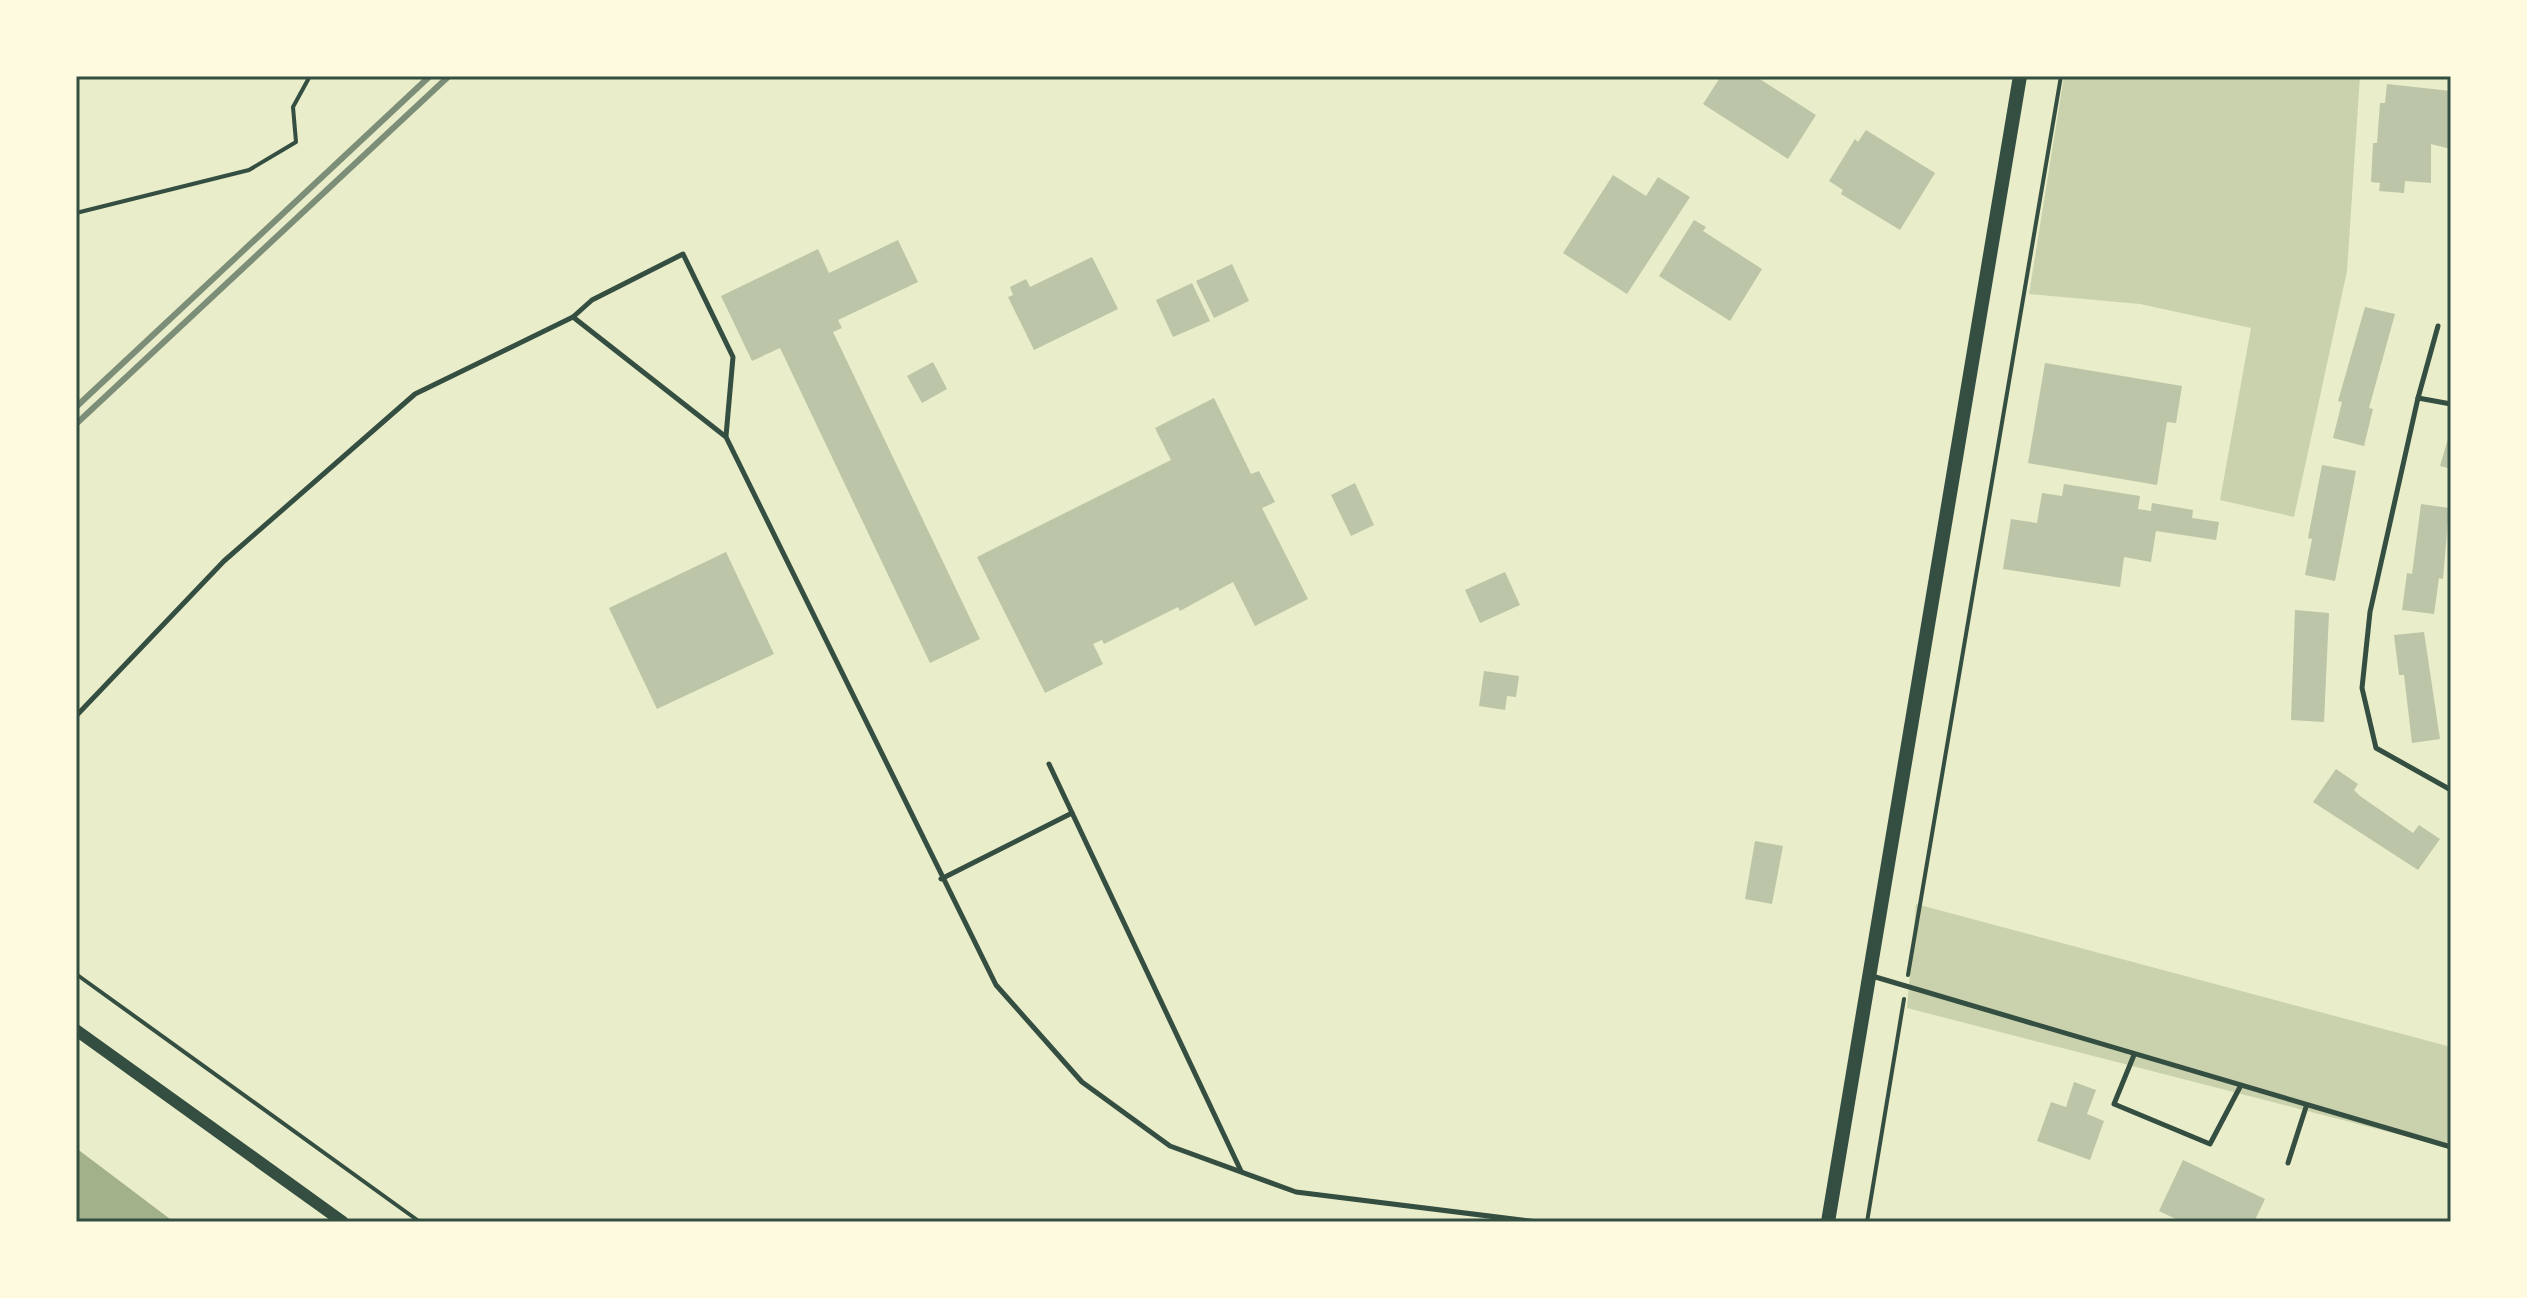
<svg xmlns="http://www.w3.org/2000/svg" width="2527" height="1298" font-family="Manrope,sans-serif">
<rect width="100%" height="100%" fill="#e9edc9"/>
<g fill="#cad2ad">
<path d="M 2064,76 L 2360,76 L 2347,271 L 2294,517 L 2220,500 L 2251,328 L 2140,304 L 2029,294 Z"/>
<path d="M 1916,904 L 2451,1047 L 2451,1148 L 1907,1008 Z"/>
</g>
<path fill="#a3b18a" d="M 76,1148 L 174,1222 L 76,1222 Z"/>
<g fill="#bcc5a7">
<path d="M 1721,76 L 1755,76 L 1816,115 L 1788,159 L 1703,104 Z"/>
<path d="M 2387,84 L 2451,91 L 2451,149 L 2431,144 L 2431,183 L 2405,181 L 2404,193 L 2379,191 L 2380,183 L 2371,182 L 2373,143 L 2377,143 L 2380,103 L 2385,103 Z"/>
<path d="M 1866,130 L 1935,173 L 1900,230 L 1841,194 L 1843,190 L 1829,181 L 1855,139 L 1858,142 Z"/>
<path d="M 1613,175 L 1646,196 L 1658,177 L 1690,197 L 1627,294 L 1563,253 Z"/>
<path d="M 1694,220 L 1706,227 L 1703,231 L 1762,269 L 1730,321 L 1659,276 Z"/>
<path d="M 898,240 L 918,282 L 838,320 L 842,328 L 833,332 L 980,639 L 930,663 L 780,348 L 752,361 L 721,296 L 818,249 L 829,273 Z"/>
<path d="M 1092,257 L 1118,309 L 1034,350 L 1008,297 L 1013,295 L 1010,287 L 1026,279 L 1030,287 Z"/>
<path d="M 1232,264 L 1249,301 L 1214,318 L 1196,281 Z"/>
<path d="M 1192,283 L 1210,321 L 1173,337 L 1156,300 Z"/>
<path d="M 2365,307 L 2395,314 L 2369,408 L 2373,409 L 2364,446 L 2333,438 L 2342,402 L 2338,401 Z"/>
<path d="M 933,362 L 947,389 L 922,403 L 907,376 Z"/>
<path d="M 2045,363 L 2182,386 L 2176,423 L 2167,422 L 2157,485 L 2028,463 Z"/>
<path d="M 1214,398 L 1251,474 L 1259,471 L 1275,502 L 1262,508 L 1308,599 L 1255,626 L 1233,582 L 1180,611 L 1178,607 L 1104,644 L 1102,640 L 1093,644 L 1103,664 L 1045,693 L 977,557 L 1171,460 L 1155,428 Z"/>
<path d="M 2448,439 L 2451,440 L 2451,469 L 2440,466 Z"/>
<path d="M 2322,465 L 2356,471 L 2335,581 L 2305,575 L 2312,539 L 2308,538 Z"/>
<path d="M 1355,483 L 1374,525 L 1351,536 L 1331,495 Z"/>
<path d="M 2064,484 L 2140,496 L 2138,509 L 2151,511 L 2152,503 L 2193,510 L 2192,518 L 2219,522 L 2216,540 L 2156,531 L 2151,562 L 2124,557 L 2120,587 L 2003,569 L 2011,519 L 2037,523 L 2042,493 L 2062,496 Z"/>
<path d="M 2421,504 L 2449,508 L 2443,579 L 2439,578 L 2434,614 L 2402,610 L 2407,573 L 2412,574 Z"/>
<path d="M 726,552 L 774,654 L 657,709 L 609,608 Z"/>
<path d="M 1505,572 L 1520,605 L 1480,623 L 1465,590 Z"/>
<path d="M 2295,610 L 2329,613 L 2324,722 L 2291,720 Z"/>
<path d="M 2424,632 L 2440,739 L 2412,743 L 2404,675 L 2399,675 L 2394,635 Z"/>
<path d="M 1484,671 L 1519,676 L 1516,697 L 1507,696 L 1505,710 L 1479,706 Z"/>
<path d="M 2336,769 L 2358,784 L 2354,790 L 2360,796 L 2413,833 L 2419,825 L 2440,839 L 2418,870 L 2313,802 Z"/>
<path d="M 1755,841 L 1783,846 L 1772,904 L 1745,899 Z"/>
<path d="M 2074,1082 L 2096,1090 L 2087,1114 L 2104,1121 L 2090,1160 L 2037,1141 L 2051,1102 L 2066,1107 Z"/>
<path d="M 2183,1160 L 2265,1199 L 2254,1222 L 2182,1222 L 2159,1211 Z"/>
</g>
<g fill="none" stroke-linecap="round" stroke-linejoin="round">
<g stroke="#344e41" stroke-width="4">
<path d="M 76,213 L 249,170 L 296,142 L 293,107 L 310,76"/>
<path d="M 76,974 L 420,1222"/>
<path d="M 1908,975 L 2061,76"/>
<path d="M 1867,1222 L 1904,999"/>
</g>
<g stroke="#344e41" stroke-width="5">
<path d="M 573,317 L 592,300 L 683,254 L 733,357 L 726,436"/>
<path d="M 2438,326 L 2418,398 L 2370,612 L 2362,688 L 2376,748 L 2451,790"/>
<path d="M 2418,398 L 2451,404"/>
<path d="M 76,716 L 224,561 L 415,394 L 573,317 L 726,437 L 996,985 L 1082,1082 L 1170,1146 L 1296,1192 L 1537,1222"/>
<path d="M 1049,764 L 1241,1171"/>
<path d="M 941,879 L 1072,813"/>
<path d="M 1872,976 L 2451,1147"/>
<path d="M 2134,1055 L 2114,1104 L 2210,1144 L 2240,1087"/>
<path d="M 2288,1163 L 2306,1107"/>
</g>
<path stroke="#344e41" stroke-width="12" d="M 76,1030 L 343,1222"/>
<path stroke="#344e41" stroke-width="14" d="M 1828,1222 L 2020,76"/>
<g stroke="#7c8e77" stroke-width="6">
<path d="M 76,407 L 430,76"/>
<path d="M 76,424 L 449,76"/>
</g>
</g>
<rect width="2527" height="1298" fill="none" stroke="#fefae0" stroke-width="156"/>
<rect x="78" y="78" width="2371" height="1142" fill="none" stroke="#344e41" stroke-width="3"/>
</svg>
